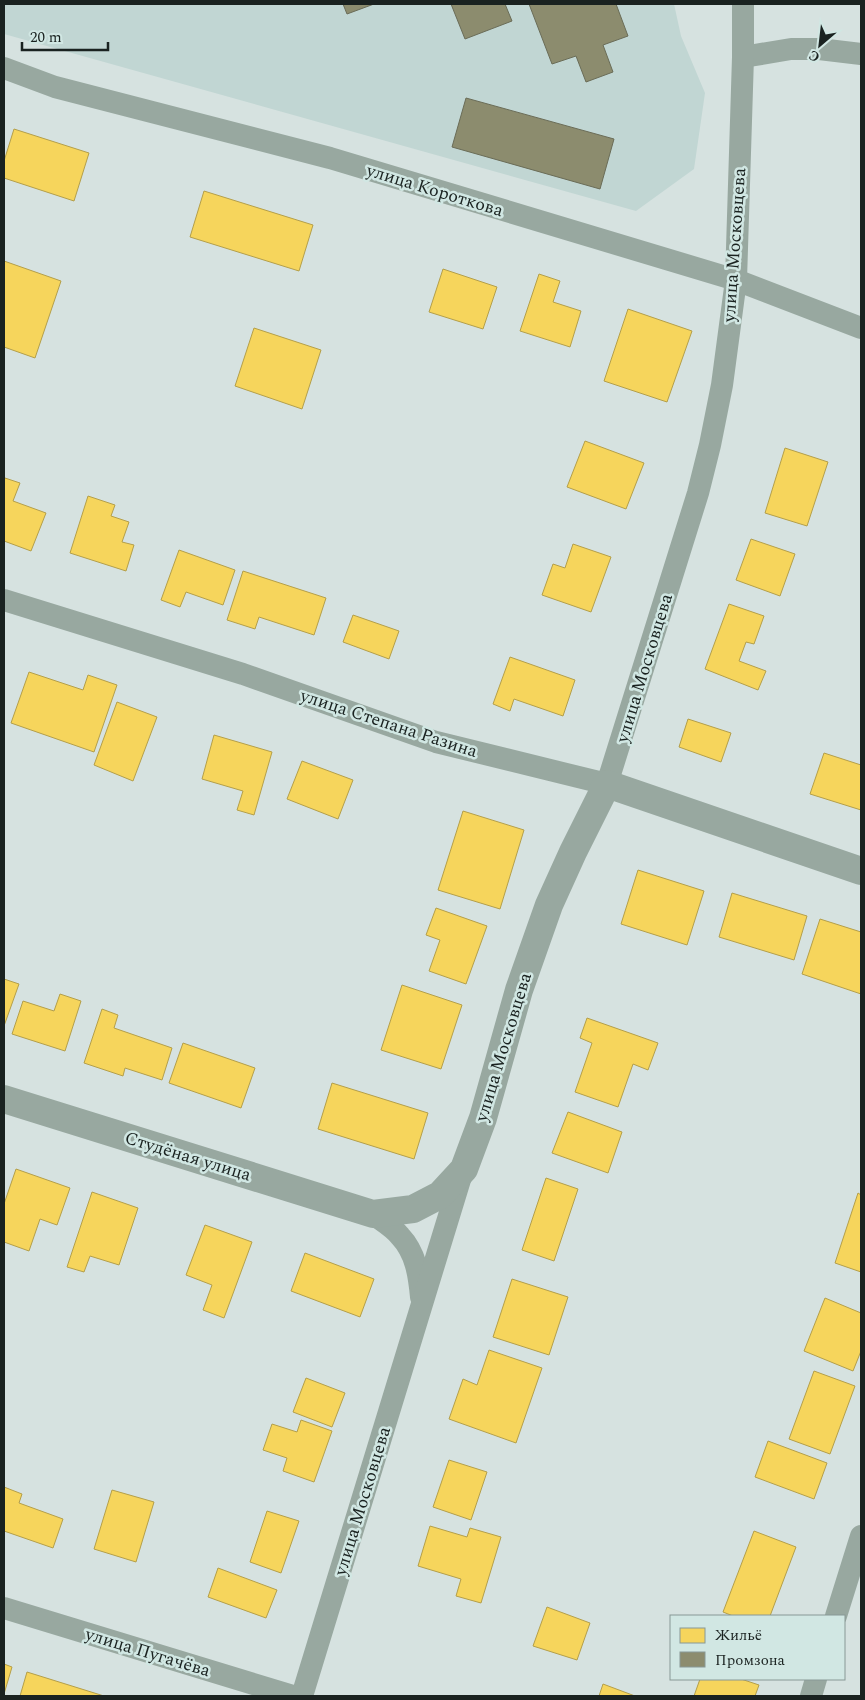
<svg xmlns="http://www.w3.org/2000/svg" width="865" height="1700" font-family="Spectral,serif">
<rect width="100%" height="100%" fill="#d6e2e0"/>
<path fill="#c1d6d3" d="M 4,4 L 674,4 L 681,36 L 705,93 L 694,169 L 636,211 L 4,34 Z"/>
<g fill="#f6d55c" stroke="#b49f4a">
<path d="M 14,129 L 89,153 L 74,201 L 4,178 L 4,161 Z"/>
<path d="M 204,191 L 313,225 L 299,271 L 190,237 Z"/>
<path d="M 4,261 L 61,281 L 35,358 L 4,347 Z"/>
<path d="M 443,269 L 497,287 L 483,329 L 429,312 Z"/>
<path d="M 539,274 L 560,281 L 553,302 L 581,311 L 570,347 L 520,331 Z"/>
<path d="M 628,309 L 692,331 L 667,402 L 604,381 Z"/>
<path d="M 254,328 L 321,350 L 302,409 L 235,386 Z"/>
<path d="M 585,441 L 644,463 L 626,509 L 567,487 Z"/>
<path d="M 785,448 L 828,462 L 807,526 L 765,513 Z"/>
<path d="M 5,478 L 20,483 L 13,501 L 46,513 L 31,551 L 4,541 L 4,481 Z"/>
<path d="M 88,496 L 115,505 L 111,516 L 129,522 L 122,542 L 134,545 L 126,571 L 70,553 Z"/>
<path d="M 751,539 L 795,554 L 780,596 L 736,580 Z"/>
<path d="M 573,544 L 611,557 L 591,612 L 542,595 L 553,564 L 565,568 Z"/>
<path d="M 179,550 L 235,570 L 223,605 L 186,592 L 180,607 L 161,600 Z"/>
<path d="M 243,571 L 326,598 L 314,635 L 259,617 L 255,629 L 227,620 Z"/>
<path d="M 729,604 L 764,616 L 754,644 L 746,642 L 739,661 L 766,671 L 758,690 L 705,669 Z"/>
<path d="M 353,615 L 399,631 L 389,659 L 343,642 Z"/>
<path d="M 510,657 L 575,680 L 563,716 L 514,699 L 510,711 L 493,704 Z"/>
<path d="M 29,672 L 83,690 L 88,675 L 117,685 L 94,752 L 11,723 Z"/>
<path d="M 117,702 L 157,717 L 133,781 L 94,765 Z"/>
<path d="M 688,719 L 731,733 L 721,762 L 679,747 Z"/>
<path d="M 214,735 L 272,752 L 254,815 L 237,810 L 243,791 L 202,779 Z"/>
<path d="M 824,753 L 861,765 L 861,810 L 810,794 Z"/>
<path d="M 302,761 L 353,780 L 338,819 L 287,799 Z"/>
<path d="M 463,811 L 524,830 L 500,909 L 438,890 Z"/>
<path d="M 638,870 L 704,891 L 687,945 L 621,924 Z"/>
<path d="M 732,893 L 807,916 L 794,960 L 719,937 Z"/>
<path d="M 436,908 L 487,926 L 466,984 L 429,971 L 440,940 L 426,935 Z"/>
<path d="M 820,919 L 861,932 L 861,994 L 802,974 Z"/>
<path d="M 4,979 L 19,984 L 4,1026 Z"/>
<path d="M 402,985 L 462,1005 L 441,1069 L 381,1050 Z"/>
<path d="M 60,994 L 81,1001 L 65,1051 L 12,1034 L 23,1001 L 54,1011 Z"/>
<path d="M 102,1009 L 118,1015 L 114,1028 L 172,1048 L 162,1080 L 125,1068 L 123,1076 L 84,1063 Z"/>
<path d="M 587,1018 L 658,1043 L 648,1070 L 633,1064 L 618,1107 L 575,1092 L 592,1043 L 580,1038 Z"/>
<path d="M 183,1043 L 255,1068 L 241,1108 L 169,1083 Z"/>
<path d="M 332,1083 L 428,1113 L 414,1159 L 318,1129 Z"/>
<path d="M 568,1112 L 622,1132 L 608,1173 L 552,1153 Z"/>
<path d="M 16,1169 L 70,1188 L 57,1225 L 40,1219 L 29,1251 L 4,1242 L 4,1204 Z"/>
<path d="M 546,1178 L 578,1189 L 554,1261 L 522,1250 Z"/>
<path d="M 92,1192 L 138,1208 L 119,1265 L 90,1256 L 84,1272 L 67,1267 Z"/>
<path d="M 858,1193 L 861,1195 L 861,1272 L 835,1263 Z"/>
<path d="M 205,1225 L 252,1242 L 224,1318 L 203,1310 L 212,1285 L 186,1275 Z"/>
<path d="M 305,1253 L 374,1279 L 360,1317 L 291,1291 Z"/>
<path d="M 512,1279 L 568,1297 L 549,1355 L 493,1337 Z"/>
<path d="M 825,1298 L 861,1313 L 861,1351 L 853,1371 L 804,1351 Z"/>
<path d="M 489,1350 L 542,1368 L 516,1443 L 449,1419 L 463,1379 L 477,1385 Z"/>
<path d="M 814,1371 L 855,1386 L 830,1454 L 789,1439 Z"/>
<path d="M 306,1378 L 345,1393 L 332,1427 L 293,1412 Z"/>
<path d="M 301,1420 L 332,1431 L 314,1482 L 283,1471 L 287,1458 L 263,1450 L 272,1424 L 297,1432 Z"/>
<path d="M 768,1441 L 827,1463 L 814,1499 L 755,1477 Z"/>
<path d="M 449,1460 L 487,1472 L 471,1520 L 433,1507 Z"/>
<path d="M 4,1487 L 22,1494 L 19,1503 L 63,1519 L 53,1548 L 4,1531 Z"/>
<path d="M 112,1490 L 154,1502 L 136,1562 L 94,1549 Z"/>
<path d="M 267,1511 L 299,1521 L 281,1573 L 250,1562 Z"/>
<path d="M 430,1526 L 467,1537 L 470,1528 L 501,1537 L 481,1603 L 456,1596 L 461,1579 L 418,1566 Z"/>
<path d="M 754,1531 L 796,1547 L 770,1616 L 733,1616 L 723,1612 Z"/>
<path d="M 218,1568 L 277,1590 L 266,1618 L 208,1597 Z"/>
<path d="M 547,1607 L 590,1623 L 577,1660 L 533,1646 Z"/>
<path d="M 4,1664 L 12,1667 L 4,1694 Z"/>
<path d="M 27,1672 L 104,1696 L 20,1696 Z"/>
<path d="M 700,1679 L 741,1679 L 759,1685 L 755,1696 L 694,1696 Z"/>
<path d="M 603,1684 L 635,1696 L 599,1696 Z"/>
</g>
<g fill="#8c8c6e" stroke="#6a6c57">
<path d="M 343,4 L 374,4 L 347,14 Z"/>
<path d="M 451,4 L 505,4 L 512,21 L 465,39 Z"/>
<path d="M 529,4 L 616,4 L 628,36 L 603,45 L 613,72 L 586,82 L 576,56 L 552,64 Z"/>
<path d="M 466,98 L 614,139 L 600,189 L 452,147 Z"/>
</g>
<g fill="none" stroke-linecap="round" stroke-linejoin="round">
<g stroke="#98a8a0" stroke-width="22">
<path d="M 743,57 L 791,49 L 819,49 L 861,54"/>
<path d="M 4,68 L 55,87 L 330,158 L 736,280 L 861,328"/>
<path d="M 4,600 L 243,674 L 436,742 L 607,784 L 698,493 L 710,445 L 722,385 L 736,280 L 743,57 L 743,4"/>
<path d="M 373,1214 C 382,1221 393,1227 400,1236 C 416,1253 419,1275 421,1297"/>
<path d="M 4,1608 L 293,1696"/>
<path d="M 836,1616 L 861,1536"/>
<path d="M 302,1696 L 463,1170"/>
<path d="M 811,1696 L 816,1679"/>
</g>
<path stroke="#98a8a0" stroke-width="28" d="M 4,1099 L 373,1214 L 413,1209 L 440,1195 L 464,1169 L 483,1118 L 519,990 L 549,905 L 573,852 L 607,784 L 861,871"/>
</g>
<g text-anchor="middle" stroke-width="5" stroke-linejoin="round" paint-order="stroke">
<g font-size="18" fill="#1a2220" stroke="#d1e7e3">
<text transform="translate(435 190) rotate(17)" y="6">улица Короткова</text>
<text transform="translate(734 245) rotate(-86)" y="6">улица Московцева</text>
<text transform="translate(644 668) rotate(-73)" y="6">улица Московцева</text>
<text transform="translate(389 723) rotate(18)" y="6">улица Степана Разина</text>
<text transform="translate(503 1047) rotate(-73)" y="6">улица Московцева</text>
<text transform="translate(188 1156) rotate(17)" y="6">Студёная улица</text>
<text transform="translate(362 1501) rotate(-73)" y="6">улица Московцева</text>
<text transform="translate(148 1652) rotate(17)" y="6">улица Пугачёва</text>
</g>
</g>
<rect width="865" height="1700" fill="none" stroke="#1a2220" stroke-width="10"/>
<rect x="670" y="1615" width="175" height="65" fill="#d1e7e3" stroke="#889895"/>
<rect x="680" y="1628" width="25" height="15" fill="#f6d55c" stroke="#889895"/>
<text x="715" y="1640" font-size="15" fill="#1a2220">Жильё</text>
<rect x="680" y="1652" width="25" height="15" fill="#8c8c6e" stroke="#889895"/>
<text x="715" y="1665" font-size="15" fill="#1a2220">Промзона</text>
<g transform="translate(820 45) rotate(208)" stroke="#d1e7e3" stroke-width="4" paint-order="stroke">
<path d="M0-4L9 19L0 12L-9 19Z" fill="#1a2220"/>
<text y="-8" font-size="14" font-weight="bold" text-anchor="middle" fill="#1a2220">С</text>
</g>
<path d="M22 42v8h86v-8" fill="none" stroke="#1a2220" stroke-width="2.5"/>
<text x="30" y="42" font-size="15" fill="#1a2220" stroke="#d1e7e3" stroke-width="4" paint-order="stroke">20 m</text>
</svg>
